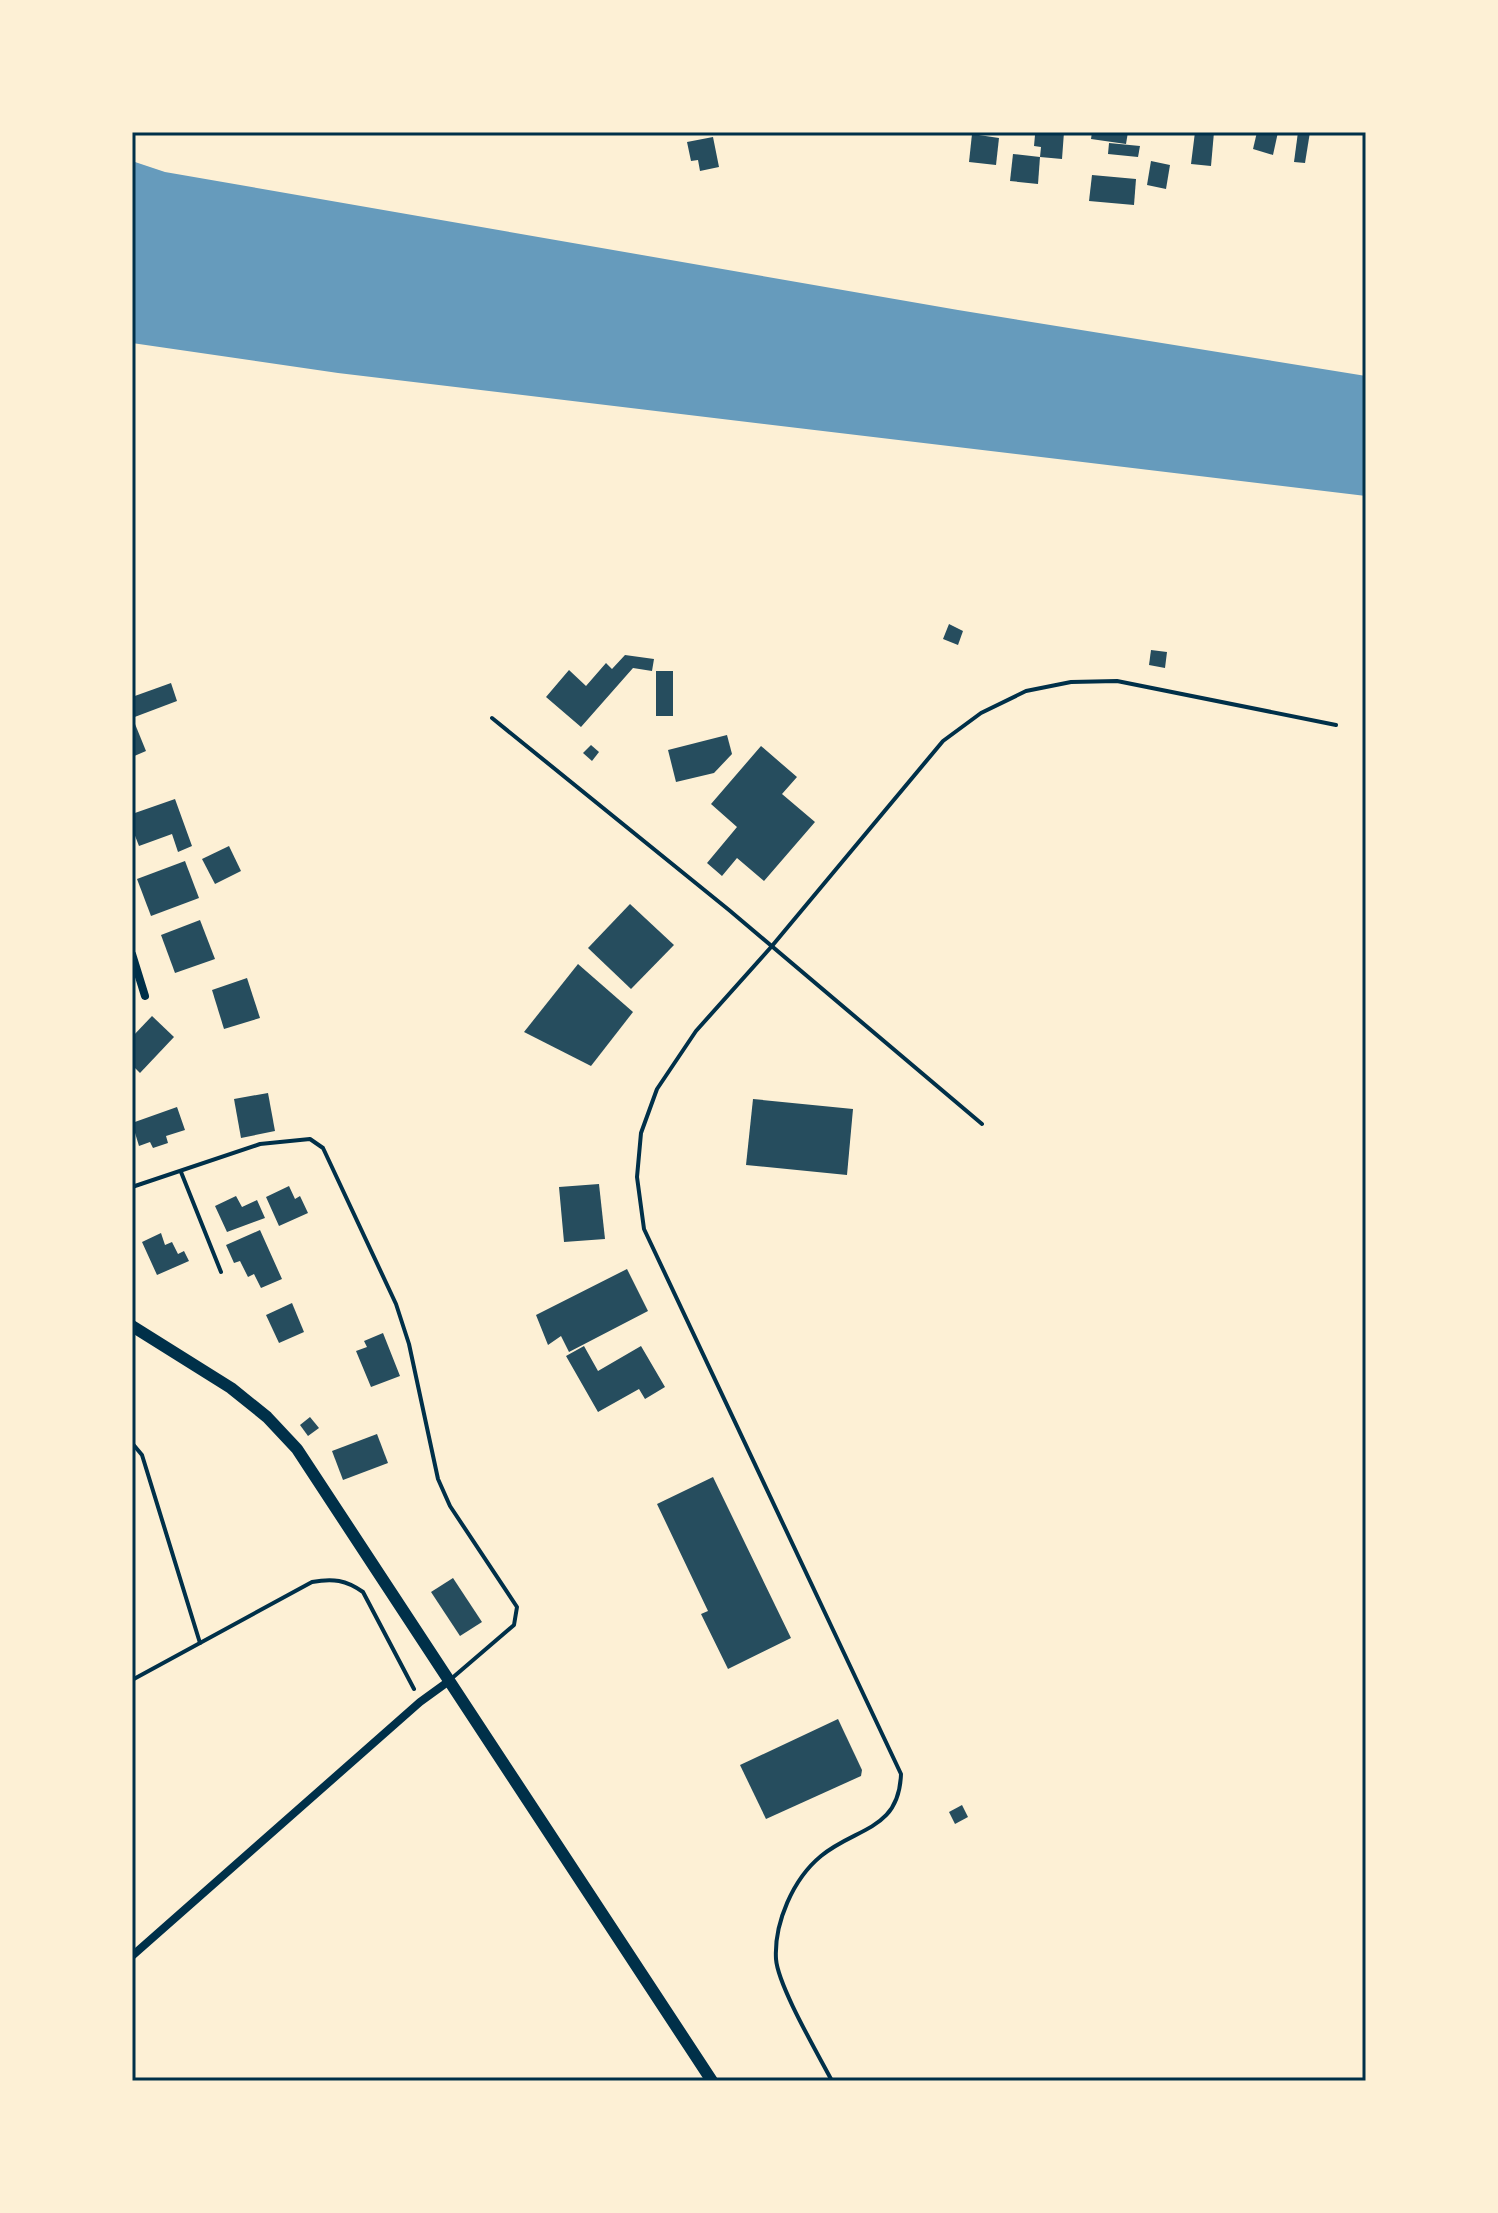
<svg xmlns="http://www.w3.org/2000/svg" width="1498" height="2213" font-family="'Space Grotesk',sans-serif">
<rect width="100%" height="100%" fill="#fdf0d5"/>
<path fill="#669bbc" d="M 132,161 L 165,172 L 958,310 L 1366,376 L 1366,496 L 338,373 L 132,343 Z"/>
<g fill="#264d5e">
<path d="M 1038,132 L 1064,132 L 1062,159 L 1040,157 L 1041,147 L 1034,146 L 1035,135 Z"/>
<path d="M 1092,132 L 1128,132 L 1126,144 L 1091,139 Z"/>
<path d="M 1195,132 L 1214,132 L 1211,166 L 1191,164 Z"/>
<path d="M 1257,132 L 1278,132 L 1273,155 L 1253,149 Z"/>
<path d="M 1298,132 L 1310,132 L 1305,163 L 1294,162 Z"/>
<path d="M 972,134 L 999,138 L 996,165 L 969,162 Z"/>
<path d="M 713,137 L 719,167 L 700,171 L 698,160 L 691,161 L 687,142 Z"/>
<path d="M 1109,143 L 1140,146 L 1138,157 L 1108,154 Z"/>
<path d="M 1013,154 L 1040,157 L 1038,184 L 1010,181 Z"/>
<path d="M 1151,161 L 1170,165 L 1166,189 L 1147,185 Z"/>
<path d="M 1092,175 L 1136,179 L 1134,205 L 1089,201 Z"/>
<path d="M 949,624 L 963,631 L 958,645 L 943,639 Z"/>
<path d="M 1151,650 L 1167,652 L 1165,668 L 1149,665 Z"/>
<path d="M 625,655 L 654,659 L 652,671 L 633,668 L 581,727 L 546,697 L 569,670 L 586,686 L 606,663 L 612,669 Z"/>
<rect x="656" y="671" width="17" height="45"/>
<path d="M 171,683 L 177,701 L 132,718 L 132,697 Z"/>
<path d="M 135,724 L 146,751 L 132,757 L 132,725 Z"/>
<path d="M 727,735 L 732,754 L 714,773 L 676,782 L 668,750 Z"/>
<path d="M 591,745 L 599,752 L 592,761 L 583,753 Z"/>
<path d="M 761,746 L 797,777 L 782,794 L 815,822 L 764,881 L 737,858 L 722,876 L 707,863 L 737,827 L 711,804 Z"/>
<path d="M 175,799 L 192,846 L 178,852 L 172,834 L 139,846 L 132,828 L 132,814 Z"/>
<path d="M 229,846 L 241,871 L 215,884 L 202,859 Z"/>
<path d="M 185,861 L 199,898 L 151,916 L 137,879 Z"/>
<path d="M 630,904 L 674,945 L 631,989 L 588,948 Z"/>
<path d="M 200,920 L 215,959 L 175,973 L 161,935 Z"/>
<path d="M 578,964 L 633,1012 L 591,1066 L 524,1032 Z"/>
<path d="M 247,978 L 260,1018 L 224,1029 L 212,990 Z"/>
<path d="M 152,1016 L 174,1037 L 140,1073 L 132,1065 L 132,1037 Z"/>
<path d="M 268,1093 L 275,1131 L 241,1138 L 234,1099 Z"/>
<path d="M 753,1099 L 853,1109 L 847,1175 L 746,1165 Z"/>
<path d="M 177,1107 L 185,1130 L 166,1136 L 168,1143 L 153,1148 L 150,1142 L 139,1146 L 132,1123 Z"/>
<path d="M 599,1184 L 605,1239 L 564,1242 L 559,1187 Z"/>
<path d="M 289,1186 L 295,1199 L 300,1196 L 308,1213 L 279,1226 L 266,1197 Z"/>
<path d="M 236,1196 L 242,1207 L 257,1200 L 265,1218 L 227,1232 L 215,1206 Z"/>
<path d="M 260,1230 L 282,1279 L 261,1288 L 254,1274 L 248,1277 L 240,1261 L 234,1263 L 226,1245 Z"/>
<path d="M 161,1233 L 165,1245 L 172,1242 L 178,1254 L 184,1251 L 189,1261 L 157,1275 L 142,1242 Z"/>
<path d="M 627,1269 L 648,1311 L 569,1352 L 561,1336 L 548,1345 L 536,1315 Z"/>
<path d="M 292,1303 L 304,1332 L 279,1343 L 266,1315 Z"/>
<path d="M 383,1333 L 400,1376 L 371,1387 L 356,1351 L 367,1347 L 364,1341 Z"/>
<path d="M 584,1346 L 598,1371 L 641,1346 L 665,1387 L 645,1399 L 639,1389 L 598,1412 L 566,1356 Z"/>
<path d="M 310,1417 L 319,1428 L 308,1436 L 300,1425 Z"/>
<path d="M 377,1434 L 388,1463 L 343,1480 L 332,1451 Z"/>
<path d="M 713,1477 L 791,1638 L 728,1669 L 701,1614 L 708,1611 L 657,1504 Z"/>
<path d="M 453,1578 L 482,1622 L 460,1636 L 431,1592 Z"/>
<path d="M 838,1719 L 862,1770 L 861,1776 L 766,1819 L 740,1765 Z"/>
<path d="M 962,1805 L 968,1817 L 955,1824 L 949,1812 Z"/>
</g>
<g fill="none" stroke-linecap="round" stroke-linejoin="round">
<g stroke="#003049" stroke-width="4">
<path d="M 132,1443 L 142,1455 L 200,1643"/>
<path d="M 132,1680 L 312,1582 C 333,1578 346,1580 363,1592 L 414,1689"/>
</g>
<g stroke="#003049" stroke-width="4">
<path d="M 492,718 L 729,910 L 982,1124"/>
<path d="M 181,1172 L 221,1272"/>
<path d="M 132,1187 L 260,1144 L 310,1139 L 323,1148 L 396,1304 L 409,1344 L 438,1479 L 450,1506 L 517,1607 L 514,1625 L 451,1679"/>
<path d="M 832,2081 C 818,2054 778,1986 776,1959 C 774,1923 793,1879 821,1856 C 856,1827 899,1831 901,1774 L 644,1229 L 637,1177 L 641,1133 L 657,1089 L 696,1031 L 772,946 L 943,741 L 981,713 L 1026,691 L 1071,682 L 1117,681 L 1336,725"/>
</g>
<g stroke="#003049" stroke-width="8">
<path d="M 132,954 L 145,996"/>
<path d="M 132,1956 L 420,1702 L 449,1681"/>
</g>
<path stroke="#003049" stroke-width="12" d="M 132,1326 L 231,1388 L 267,1417 L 297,1449 L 712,2081"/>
</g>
<rect width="1498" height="2213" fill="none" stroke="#fdf0d5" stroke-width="268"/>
<rect x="134" y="134" width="1230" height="1945" fill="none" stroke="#003049" stroke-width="3"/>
</svg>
